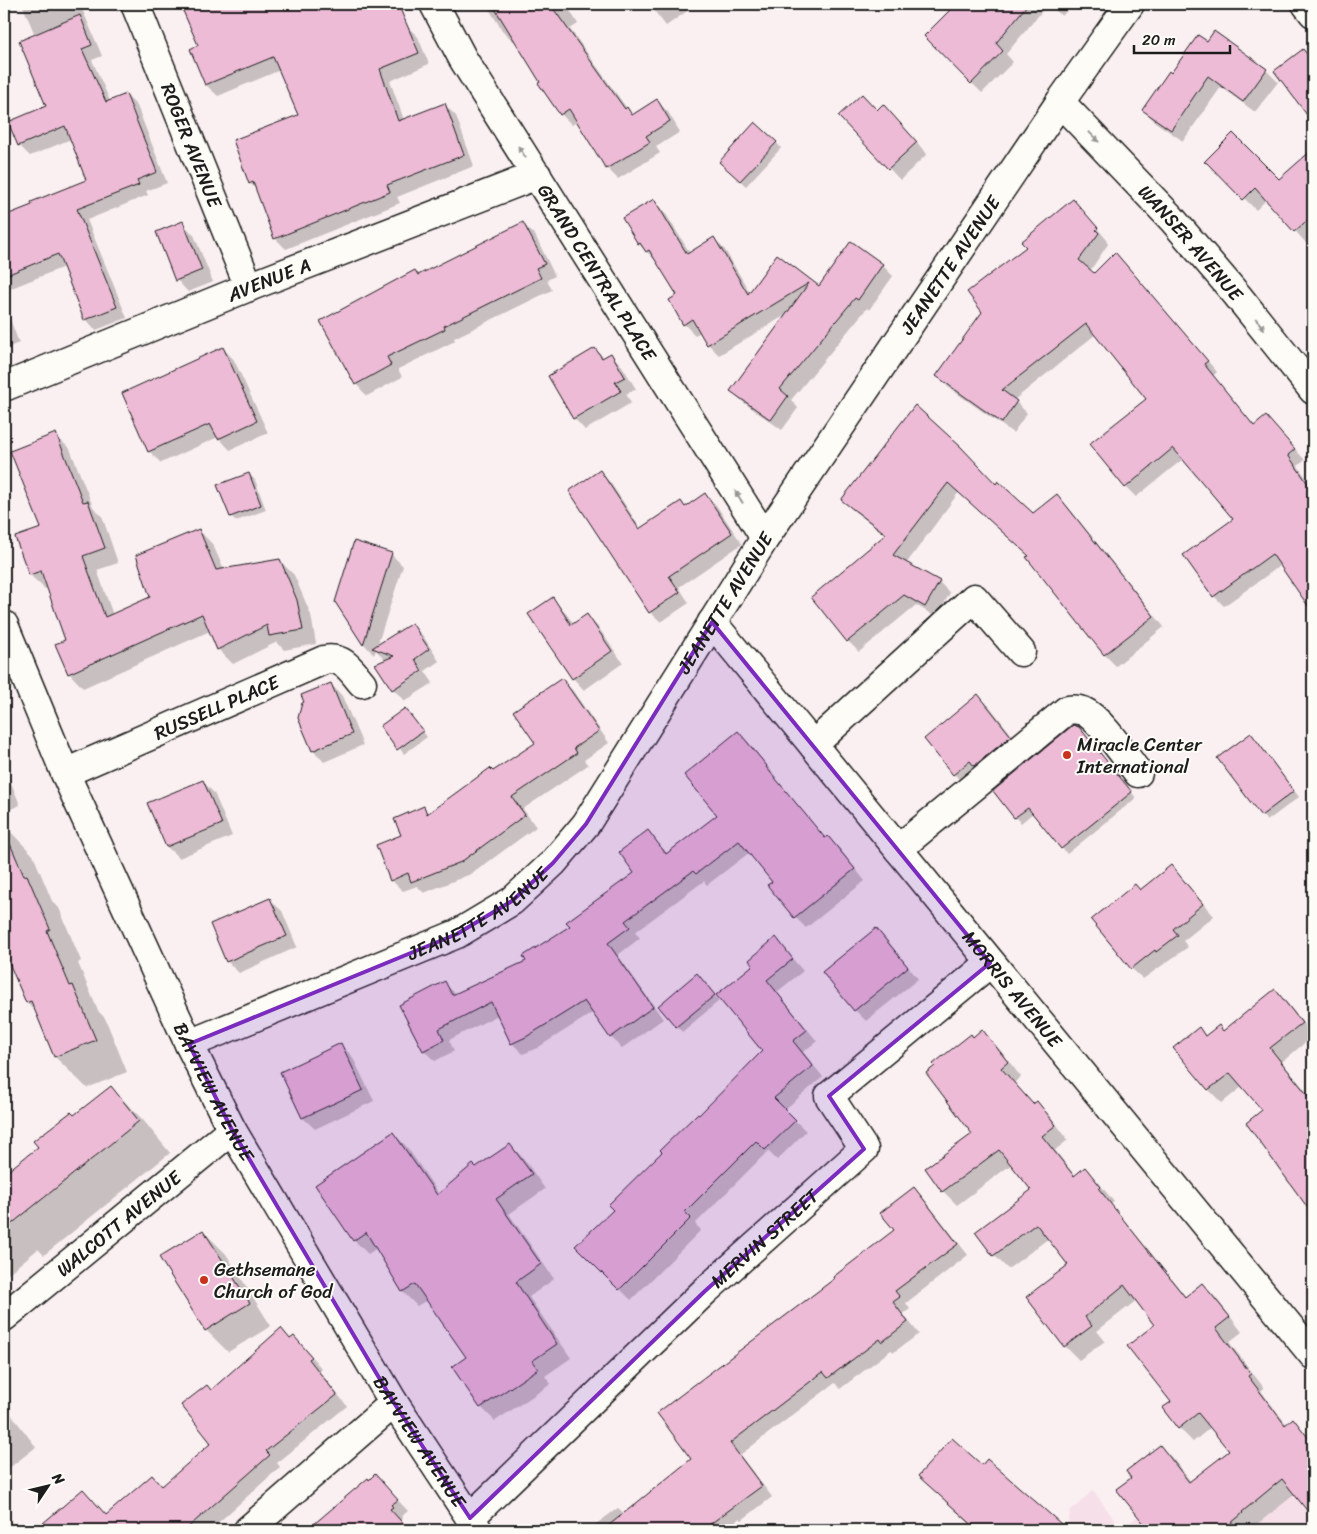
<svg xmlns="http://www.w3.org/2000/svg" width="1317" height="1534" font-family="Sriracha,sans-serif">
<rect width="100%" height="100%" fill="#faeff1"/>
<filter id="ink" filterUnits="userSpaceOnUse"><feTurbulence type="fractalNoise" baseFrequency=".02" numOctaves="2"/><feDisplacementMap in="SourceGraphic" scale="10" xChannelSelector="R" yChannelSelector="G"/><feConvolveMatrix kernelMatrix="1 2 1 2 8 2 1 2 1" color-interpolation-filters="sRGB"/></filter>
<g filter="url(#ink)">
<g fill="#f6dfe9">
<path d="M 1313,1477 L 1313,1530 L 1251,1530 L 1308,1482 Z"/>
<path d="M 1176,1488 L 1210,1530 L 1067,1530 L 1070,1512 L 1093,1490 L 1121,1529 Z"/>
</g>
<g fill="#0003">
<path d="M 22,4 L 80,4 L 102,56 L 92,60 L 110,101 L 126,95 L 137,106 L 167,183 L 146,191 L 148,195 L 87,220 L 127,318 L 96,330 L 85,319 L 64,267 L 4,291 L 4,217 L 34,206 L 88,180 L 71,139 L 30,156 L 19,145 L 47,107 L 35,35 Z"/>
<path d="M 182,4 L 270,4 L 276,19 L 317,4 L 395,4 L 404,27 L 407,26 L 418,37 L 429,64 L 390,81 L 404,120 L 445,105 L 456,116 L 474,166 L 397,197 L 400,203 L 286,249 L 275,238 L 257,190 L 250,183 L 299,116 L 280,70 L 218,96 L 206,85 L 192,49 L 199,46 Z"/>
<path d="M 486,4 L 566,4 L 578,24 L 570,29 L 628,110 L 634,116 L 657,101 L 668,112 L 680,132 L 656,147 L 660,153 L 618,179 L 607,168 L 578,121 L 572,125 L 561,114 L 516,40 L 513,41 L 502,30 Z"/>
<path d="M 649,4 L 697,4 L 666,26 Z"/>
<path d="M 855,4 L 863,4 L 859,7 Z"/>
<path d="M 864,4 L 879,4 L 872,11 Z"/>
<path d="M 965,4 L 1073,4 L 1062,16 L 1048,4 L 1006,54 L 1013,62 L 982,93 L 925,36 L 960,10 Z"/>
<path d="M 1208,43 L 1266,70 L 1278,82 L 1255,112 L 1221,87 L 1183,141 L 1155,122 L 1144,110 L 1172,74 Z"/>
<path d="M 1303,50 L 1313,61 L 1313,121 L 1275,72 Z"/>
<path d="M 877,112 L 894,117 L 927,154 L 900,180 L 889,168 Z"/>
<path d="M 776,142 L 781,148 L 746,186 L 726,168 Z"/>
<path d="M 1313,151 L 1313,236 L 1306,243 L 1267,199 L 1256,210 L 1207,161 L 1279,181 Z"/>
<path d="M 653,200 L 664,211 L 690,253 L 714,239 L 725,250 L 750,293 L 777,256 L 820,288 L 882,265 L 893,276 L 869,310 L 867,308 L 791,400 L 798,408 L 782,430 L 743,402 L 732,391 L 789,313 L 719,355 L 708,344 L 701,332 L 695,335 L 684,324 L 679,295 L 657,262 L 639,244 L 624,218 Z"/>
<path d="M 1073,200 L 1107,240 L 1106,241 L 1108,244 L 1090,271 L 1094,274 L 1125,264 L 1217,372 L 1213,376 L 1255,427 L 1266,417 L 1305,460 L 1298,466 L 1313,488 L 1313,607 L 1304,598 L 1281,565 L 1224,606 L 1214,596 L 1235,519 L 1183,459 L 1136,497 L 1126,487 L 1148,399 L 1096,334 L 1014,400 L 1027,413 L 1013,433 L 948,387 L 938,376 L 1028,248 Z"/>
<path d="M 182,223 L 194,235 L 213,282 L 188,292 L 177,280 Z"/>
<path d="M 523,224 L 535,235 L 555,276 L 547,280 L 552,290 L 454,338 L 455,341 L 398,369 L 402,377 L 367,396 L 356,384 L 415,272 L 419,276 Z"/>
<path d="M 4,303 L 19,343 L 4,349 Z"/>
<path d="M 223,348 L 234,360 L 268,433 L 230,450 L 218,437 L 161,463 L 149,451 Z"/>
<path d="M 595,349 L 604,358 L 611,354 L 622,366 L 636,389 L 626,394 L 631,403 L 585,430 L 574,418 Z"/>
<path d="M 915,407 L 996,485 L 1033,515 L 1057,496 L 1068,507 L 1164,627 L 1116,666 L 1105,655 L 1028,558 L 1030,556 L 959,492 L 906,564 L 939,582 L 950,593 L 936,617 L 916,605 L 859,652 L 848,641 L 887,536 L 854,511 L 843,500 Z"/>
<path d="M 55,435 L 70,449 L 93,507 L 102,516 L 118,563 L 97,570 L 113,615 L 152,598 L 199,530 L 213,545 L 224,570 L 280,561 L 294,575 L 311,615 L 316,644 L 284,650 L 277,642 L 233,664 L 218,649 L 210,631 L 83,688 L 69,673 L 66,641 L 48,588 L 45,589 L 30,575 L 17,538 L 42,529 Z"/>
<path d="M 599,472 L 610,482 L 641,529 L 680,502 L 686,507 L 705,494 L 716,505 L 742,544 L 679,587 L 689,603 L 661,622 L 650,612 Z"/>
<path d="M 249,474 L 255,480 L 266,510 L 236,521 L 231,516 Z"/>
<path d="M 391,554 L 403,566 L 377,646 L 411,624 L 423,636 L 439,661 L 425,671 L 433,683 L 405,701 L 393,689 L 377,664 L 386,661 L 376,650 L 374,655 L 364,644 L 336,601 Z"/>
<path d="M 553,599 L 564,611 L 574,624 L 587,616 L 598,627 L 623,663 L 584,690 L 573,678 Z"/>
<path d="M 562,679 L 573,691 L 609,743 L 584,760 L 588,765 L 523,809 L 536,827 L 473,873 L 424,893 L 417,886 L 403,891 L 391,880 L 402,836 L 424,808 L 429,814 L 536,743 Z"/>
<path d="M 331,684 L 342,696 L 363,745 L 324,762 L 313,750 Z"/>
<path d="M 978,696 L 990,707 L 1022,748 L 965,785 L 954,774 Z"/>
<path d="M 1313,704 L 1313,715 L 1308,708 Z"/>
<path d="M 410,715 L 427,737 L 404,754 L 382,726 Z"/>
<path d="M 738,732 L 749,743 L 777,778 L 776,779 L 826,839 L 828,838 L 839,848 L 865,881 L 806,928 L 795,917 L 774,882 L 750,852 L 707,885 L 704,881 L 635,932 L 640,938 L 618,955 L 663,1019 L 622,1048 L 611,1037 L 594,1012 L 537,1048 L 523,1054 L 512,1043 L 498,1015 L 449,1040 L 454,1051 L 435,1061 L 424,1051 L 444,983 L 456,994 L 528,962 L 636,873 L 648,832 L 668,854 L 718,815 Z"/>
<path d="M 1085,734 L 1136,798 L 1067,854 L 1033,813 L 1021,823 L 995,791 Z"/>
<path d="M 1251,734 L 1299,797 L 1267,821 L 1262,815 Z"/>
<path d="M 4,765 L 20,805 L 4,812 Z"/>
<path d="M 202,781 L 214,793 L 232,836 L 179,858 L 167,847 L 149,803 Z"/>
<path d="M 4,825 L 33,855 L 52,901 L 59,908 L 81,961 L 78,963 L 98,1011 L 105,1018 L 127,1072 L 87,1088 L 55,1057 L 37,1013 L 27,1003 L 11,946 L 4,929 Z"/>
<path d="M 1171,867 L 1214,916 L 1183,941 L 1188,947 L 1143,979 L 1131,968 L 1141,891 Z"/>
<path d="M 270,900 L 282,911 L 297,947 L 239,973 L 227,961 Z"/>
<path d="M 876,929 L 888,941 L 918,979 L 866,1021 L 855,1010 Z"/>
<path d="M 776,939 L 803,971 L 777,992 L 817,1041 L 803,1052 L 823,1077 L 784,1110 L 806,1131 L 777,1160 L 768,1151 L 695,1224 L 701,1230 L 631,1300 L 577,1246 L 615,1210 L 699,1117 L 764,1051 L 755,965 Z"/>
<path d="M 702,980 L 719,1001 L 682,1032 L 659,1006 Z"/>
<path d="M 1274,991 L 1288,1004 L 1313,1036 L 1282,1062 L 1313,1100 L 1313,1213 L 1261,1142 L 1264,1110 L 1243,1086 L 1222,1103 L 1209,1090 L 1175,1048 L 1199,1029 L 1206,1037 L 1219,1027 L 1224,1032 Z"/>
<path d="M 982,1031 L 996,1045 L 1021,1077 L 1014,1083 L 1034,1105 L 1037,1103 L 1051,1117 L 1068,1140 L 1055,1150 L 1075,1176 L 1085,1169 L 1099,1183 L 1114,1202 L 1111,1204 L 1186,1297 L 1202,1284 L 1216,1298 L 1242,1332 L 1229,1342 L 1264,1388 L 1261,1391 L 1287,1425 L 1293,1420 L 1313,1442 L 1313,1516 L 1295,1494 L 1255,1526 L 1256,1528 L 1253,1530 L 1130,1530 L 1142,1520 L 1133,1478 L 1160,1446 L 1174,1460 L 1191,1482 L 1230,1451 L 1211,1427 L 1193,1442 L 1179,1428 L 1156,1325 L 1137,1300 L 1097,1331 L 1105,1341 L 1079,1360 L 1065,1346 L 1028,1297 L 1070,1265 L 1049,1238 L 1008,1269 L 994,1255 L 1033,1190 L 1012,1164 L 957,1205 L 943,1191 L 974,1134 L 973,1038 Z"/>
<path d="M 341,1045 L 352,1056 L 374,1101 L 315,1129 L 303,1118 L 282,1073 Z"/>
<path d="M 111,1088 L 143,1120 L 170,1153 L 44,1255 L 38,1249 L 4,1277 L 4,1175 Z"/>
<path d="M 393,1133 L 407,1147 L 439,1194 L 510,1145 L 524,1159 L 545,1189 L 509,1214 L 554,1279 L 529,1297 L 571,1358 L 545,1376 L 551,1384 L 495,1421 L 481,1407 L 468,1358 L 427,1300 L 417,1306 L 403,1292 L 377,1248 L 368,1254 L 354,1240 Z"/>
<path d="M 914,1189 L 925,1200 L 968,1255 L 906,1303 L 910,1309 L 903,1314 L 919,1334 L 894,1352 L 891,1350 L 840,1389 L 835,1383 L 740,1455 L 772,1497 L 742,1520 L 740,1518 L 723,1530 L 588,1530 L 618,1508 L 625,1514 L 693,1459 L 836,1279 L 896,1231 Z"/>
<path d="M 203,1231 L 226,1254 L 271,1326 L 228,1352 L 206,1330 Z"/>
<path d="M 291,1340 L 305,1349 L 322,1369 L 319,1371 L 347,1406 L 277,1463 L 280,1467 L 210,1530 L 37,1530 L 83,1490 L 107,1516 L 163,1487 L 213,1443 L 212,1391 Z"/>
<path d="M 4,1405 L 36,1447 L 4,1472 Z"/>
<path d="M 982,1466 L 1057,1523 L 1065,1530 L 968,1530 L 972,1526 L 919,1476 Z"/>
<path d="M 375,1476 L 408,1511 L 401,1517 L 403,1518 L 400,1521 L 409,1530 L 319,1530 Z"/>
</g>
<g fill="#eebbd7" stroke="#1c1c1c">
<path d="M 180,4 L 398,4 L 419,53 L 380,69 L 398,121 L 445,103 L 464,155 L 387,185 L 390,192 L 274,239 L 253,182 L 249,184 L 233,140 L 298,115 L 273,57 L 205,85 L 190,49 L 198,45 Z"/>
<path d="M 492,4 L 550,4 L 625,109 L 627,107 L 632,115 L 657,99 L 670,121 L 646,136 L 650,142 L 606,169 L 569,109 L 560,115 L 538,83 L 540,82 Z"/>
<path d="M 956,4 L 1028,4 L 996,43 L 1003,51 L 971,84 L 924,36 Z"/>
<path d="M 80,15 L 92,45 L 82,49 L 106,102 L 126,94 L 157,172 L 137,180 L 139,185 L 77,209 L 117,307 L 84,320 L 58,254 L 4,276 L 4,216 L 32,205 L 31,202 L 86,180 L 65,126 L 18,146 L 8,122 L 46,106 L 19,41 Z"/>
<path d="M 1214,31 L 1267,69 L 1243,102 L 1208,76 L 1171,130 L 1142,110 L 1169,71 L 1171,73 L 1198,35 L 1207,41 Z"/>
<path d="M 1303,49 L 1313,62 L 1313,123 L 1274,71 Z"/>
<path d="M 862,94 L 877,110 L 883,104 L 917,142 L 888,169 L 838,116 Z"/>
<path d="M 755,122 L 777,142 L 740,181 L 719,162 Z"/>
<path d="M 1233,133 L 1279,179 L 1313,149 L 1313,215 L 1294,232 L 1255,188 L 1243,200 L 1207,163 L 1204,162 Z"/>
<path d="M 654,199 L 687,254 L 714,237 L 748,294 L 777,254 L 819,286 L 851,241 L 883,264 L 858,300 L 855,298 L 780,389 L 788,396 L 771,420 L 730,391 L 809,283 L 707,345 L 692,319 L 683,325 L 669,300 L 677,295 L 649,250 L 646,252 L 640,243 L 638,244 L 622,218 Z"/>
<path d="M 1073,199 L 1098,228 L 1096,230 L 1099,233 L 1079,260 L 1094,273 L 1115,252 L 1208,361 L 1204,364 L 1254,426 L 1266,416 L 1295,449 L 1288,455 L 1313,491 L 1313,613 L 1272,554 L 1213,597 L 1183,555 L 1233,519 L 1173,448 L 1125,488 L 1089,444 L 1146,399 L 1086,324 L 1002,390 L 1017,401 L 1002,423 L 936,376 L 982,312 L 967,292 L 1026,247 L 1021,242 Z"/>
<path d="M 183,221 L 202,270 L 175,281 L 156,232 Z"/>
<path d="M 523,222 L 545,264 L 536,268 L 541,278 L 444,326 L 445,329 L 387,357 L 391,365 L 355,385 L 320,321 L 415,270 L 418,275 Z"/>
<path d="M 223,347 L 257,421 L 218,439 L 210,424 L 148,452 L 122,393 Z"/>
<path d="M 595,348 L 602,358 L 611,353 L 625,377 L 615,382 L 621,391 L 573,419 L 548,376 Z"/>
<path d="M 915,405 L 961,447 L 996,484 L 998,481 L 1033,513 L 1057,494 L 1154,616 L 1104,655 L 1026,557 L 1029,556 L 948,483 L 893,555 L 940,581 L 925,607 L 904,595 L 847,642 L 811,597 L 886,534 L 841,500 Z"/>
<path d="M 56,433 L 83,502 L 88,501 L 105,548 L 83,556 L 105,617 L 150,597 L 136,555 L 199,529 L 216,570 L 280,559 L 297,600 L 303,630 L 269,636 L 267,625 L 217,650 L 202,614 L 68,674 L 55,644 L 65,640 L 41,571 L 29,575 L 15,537 L 41,528 L 10,451 Z"/>
<path d="M 600,470 L 639,529 L 681,501 L 685,507 L 705,493 L 732,533 L 669,576 L 680,592 L 649,613 L 569,491 Z"/>
<path d="M 249,473 L 261,505 L 230,517 L 217,485 Z"/>
<path d="M 354,541 L 392,553 L 363,645 L 335,602 Z"/>
<path d="M 553,597 L 571,625 L 587,614 L 612,651 L 572,679 L 528,614 Z"/>
<path d="M 412,623 L 429,649 L 415,659 L 422,671 L 392,690 L 375,664 L 394,656 L 372,648 Z"/>
<path d="M 562,678 L 599,731 L 574,748 L 577,753 L 512,797 L 525,815 L 461,862 L 411,882 L 408,873 L 390,881 L 376,845 L 401,835 L 394,819 L 424,806 L 427,814 L 490,768 L 493,771 L 535,743 L 513,711 Z"/>
<path d="M 331,683 L 352,734 L 312,751 L 298,718 L 302,703 L 304,702 L 301,695 Z"/>
<path d="M 978,694 L 1011,736 L 974,766 L 970,761 L 953,775 L 924,739 Z"/>
<path d="M 405,708 L 423,731 L 397,750 L 380,726 Z"/>
<path d="M 1073,725 L 1079,727 L 1132,792 L 1061,849 L 1028,808 L 1014,818 L 993,791 Z"/>
<path d="M 738,731 L 767,766 L 766,767 L 825,838 L 828,836 L 855,869 L 794,918 L 767,885 L 772,882 L 739,841 L 696,874 L 693,871 L 625,921 L 630,927 L 608,943 L 653,1007 L 610,1038 L 584,1001 L 526,1037 L 511,1044 L 491,1002 L 439,1029 L 444,1040 L 423,1051 L 399,1005 L 445,981 L 452,995 L 526,961 L 523,956 L 570,926 L 566,922 L 634,873 L 619,852 L 648,830 L 666,854 L 717,815 L 684,775 Z"/>
<path d="M 1251,733 L 1294,791 L 1261,816 L 1217,758 Z"/>
<path d="M 203,780 L 222,824 L 166,847 L 147,803 Z"/>
<path d="M 4,830 L 24,876 L 27,875 L 50,929 L 47,931 L 70,986 L 73,985 L 96,1040 L 54,1057 L 31,1001 L 26,1003 L 4,951 Z"/>
<path d="M 1171,865 L 1203,904 L 1173,929 L 1178,935 L 1156,952 L 1155,950 L 1131,969 L 1091,920 L 1135,884 L 1140,890 Z"/>
<path d="M 270,898 L 287,936 L 226,962 L 210,924 Z"/>
<path d="M 876,928 L 908,967 L 854,1011 L 822,972 Z"/>
<path d="M 776,937 L 793,959 L 767,980 L 807,1030 L 793,1041 L 813,1066 L 774,1098 L 796,1120 L 765,1150 L 756,1141 L 685,1212 L 691,1218 L 619,1290 L 575,1246 L 613,1210 L 608,1205 L 662,1152 L 660,1150 L 697,1114 L 699,1115 L 762,1051 L 716,995 L 753,965 L 749,960 Z"/>
<path d="M 697,973 L 715,995 L 676,1027 L 658,1006 Z"/>
<path d="M 1275,989 L 1302,1023 L 1270,1048 L 1313,1102 L 1313,1215 L 1246,1123 L 1262,1110 L 1230,1073 L 1208,1090 L 1173,1048 L 1199,1027 L 1205,1036 L 1219,1025 L 1223,1031 Z"/>
<path d="M 982,1029 L 1008,1062 L 1001,1068 L 1033,1104 L 1037,1101 L 1056,1125 L 1042,1136 L 1074,1176 L 1085,1167 L 1101,1187 L 1099,1189 L 1185,1297 L 1202,1283 L 1230,1317 L 1216,1328 L 1251,1374 L 1248,1376 L 1285,1425 L 1293,1418 L 1313,1444 L 1313,1518 L 1282,1479 L 1242,1512 L 1243,1513 L 1223,1530 L 1149,1530 L 1116,1489 L 1131,1478 L 1126,1471 L 1160,1445 L 1189,1482 L 1229,1451 L 1198,1413 L 1178,1429 L 1162,1408 L 1171,1402 L 1127,1346 L 1154,1325 L 1124,1285 L 1085,1317 L 1092,1326 L 1064,1347 L 1026,1297 L 1068,1265 L 1036,1224 L 993,1256 L 975,1232 L 1031,1190 L 999,1150 L 942,1192 L 925,1168 L 972,1134 L 926,1073 L 935,1066 L 933,1064 L 971,1034 L 973,1037 Z"/>
<path d="M 341,1043 L 363,1090 L 302,1118 L 280,1072 Z"/>
<path d="M 111,1086 L 139,1121 L 4,1230 L 4,1174 L 38,1147 L 33,1141 L 71,1112 L 74,1115 Z"/>
<path d="M 393,1132 L 437,1195 L 473,1164 L 476,1167 L 510,1144 L 532,1174 L 496,1199 L 541,1264 L 516,1282 L 557,1344 L 532,1361 L 538,1369 L 480,1408 L 452,1367 L 466,1357 L 415,1284 L 402,1292 L 366,1232 L 353,1241 L 315,1185 Z"/>
<path d="M 914,1187 L 958,1244 L 895,1291 L 900,1297 L 893,1302 L 908,1322 L 882,1342 L 880,1339 L 828,1378 L 823,1372 L 730,1443 L 762,1486 L 702,1530 L 603,1530 L 691,1459 L 657,1413 L 834,1279 L 833,1277 L 894,1230 L 880,1213 Z"/>
<path d="M 203,1230 L 250,1303 L 205,1331 L 159,1257 Z"/>
<path d="M 281,1328 L 290,1339 L 294,1336 L 312,1357 L 309,1359 L 337,1395 L 266,1451 L 270,1455 L 185,1530 L 35,1530 L 83,1489 L 106,1515 L 152,1475 L 162,1486 L 211,1443 L 181,1405 L 207,1385 L 211,1390 Z"/>
<path d="M 952,1438 L 982,1465 L 987,1459 L 1068,1530 L 978,1530 L 918,1476 Z"/>
<path d="M 375,1474 L 398,1500 L 391,1505 L 393,1507 L 390,1509 L 409,1530 L 307,1530 L 368,1478 L 369,1480 Z"/>
</g>
<g fill="none" stroke-linecap="round" stroke-linejoin="round">
<g stroke="#1c1c1c" stroke-width="31">
<g id="minor">
<path id="s1" d="M 135,4 L 249,287"/>
<path id="s2" d="M 434,4 L 463,59 L 765,538"/>
<path d="M 1306,4 L 1313,13"/>
<path id="s3" d="M 1060,102 L 1172,219 L 1237,295 L 1313,390"/>
<path id="s4" d="M 4,387 L 249,287 L 537,175"/>
<path id="s5" d="M 712,622 L 1313,1355"/>
<path id="s6" d="M 4,625 L 65,773 L 189,1044 L 232,1130 L 394,1403 L 478,1530"/>
<path d="M 813,745 L 974,598 L 1021,652"/>
<path id="s7" d="M 65,773 L 324,660 C 343,656 351,670 362,683"/>
<path d="M 898,849 L 1067,710 C 1073,709 1077,709 1083,711 C 1101,719 1125,756 1138,773"/>
<path id="s8" d="M 189,1044 L 457,934 L 512,901 L 553,863 L 586,824 L 765,538 L 1060,102 L 1130,4"/>
<path id="s9" d="M 4,1317 L 232,1130"/>
<path id="s10" d="M 470,1518 L 705,1291 L 864,1149 L 829,1096 L 990,963"/>
<path d="M 248,1530 L 394,1403"/>
</g>
</g>
<use href="#minor" stroke="#fdfcf7" stroke-width="28"/>
</g>
<defs><path id="oneway-solid" d="M-6-.8H1V-3.2L6.5 0L1 3.2V.8H-6Z" transform="scale(1.25)"/></defs>
<g fill="#989794">
<use href="#oneway-solid" transform="translate(1094 137) rotate(46)"/>
<use href="#oneway-solid" transform="translate(522 152) rotate(-123)"/>
<use href="#oneway-solid" transform="translate(1260 324) rotate(51)"/>
<use href="#oneway-solid" transform="translate(739 497) rotate(-122)"/>
</g>
</g>
<path fill="#7b2cbf" fill-opacity="0.2" stroke="#7b2cbf" stroke-width="4" stroke-linejoin="round" d="M 712,622 L 990,963 L 829,1096 L 864,1149 L 705,1291 L 470,1518 L 394,1403 L 232,1130 L 189,1044 L 457,934 L 512,901 L 553,863 L 586,824 Z"/>
<g fill="#c8321e" stroke="#fdfcf7" stroke-width="2">
<circle cx="1067" cy="755" r="5"/>
<circle cx="204" cy="1280" r="5"/>
</g>
<g text-anchor="middle" stroke-width="4" stroke-linejoin="round" paint-order="stroke">
<g font-size="19" fill="#1c1c1c" stroke="#fdfcf7">
<text dy="7" stroke="none"><textPath href="#s1" startOffset="152">ROGER AVENUE</textPath></text>
<text dy="7" stroke="none"><textPath href="#s3" startOffset="192">WANSER AVENUE</textPath></text>
<text dy="7" stroke="none"><textPath href="#s8" startOffset="1128">JEANETTE AVENUE</textPath></text>
<text dy="7" stroke="none"><textPath href="#s2" startOffset="314">GRAND CENTRAL PLACE</textPath></text>
<text dy="7" stroke="none"><textPath href="#s4" startOffset="286">AVENUE A</textPath></text>
<text dy="7" stroke="none"><textPath href="#s8" startOffset="722">JEANETTE AVENUE</textPath></text>
<text dy="7" stroke="none"><textPath href="#s7" startOffset="165">RUSSELL PLACE</textPath></text>
<text dy="7" stroke="none"><textPath href="#s8" startOffset="318">JEANETTE AVENUE</textPath></text>
<text dy="7" stroke="none"><textPath href="#s5" startOffset="474">MORRIS AVENUE</textPath></text>
<text dy="7" stroke="none"><textPath href="#s6" startOffset="512">BAYVIEW AVENUE</textPath></text>
<text dy="7" stroke="none"><textPath href="#s9" startOffset="148">WALCOTT AVENUE</textPath></text>
<text dy="7" stroke="none"><textPath href="#s10" startOffset="406">MERVIN STREET</textPath></text>
<text dy="7" stroke="none"><textPath href="#s6" startOffset="918">BAYVIEW AVENUE</textPath></text>
</g>
<g font-size="19" fill="#1c1c1c" stroke="#fdfcf7" text-anchor="start">
<text x="1077" y="751">Miracle Center<tspan x="1077" dy="22">International</tspan></text>
<text x="214" y="1276">Gethsemane<tspan x="214" dy="22">Church of God</tspan></text>
</g>
</g>
<rect width="1317" height="1534" fill="none" stroke="#fdfcf7" stroke-width="20"/>
<rect x="10" y="10" width="1297" height="1514" fill="none" stroke="#1c1c1c" stroke-width="2" filter="url(#ink)"/>
<g transform="translate(48 1486) rotate(55)" stroke="#fdfcf7" stroke-width="4" paint-order="stroke">
<path d="M0-4L9 19L0 12L-9 19Z" fill="#1c1c1c"/>
<text y="-8" font-size="14" font-weight="bold" text-anchor="middle" fill="#1c1c1c">N</text>
</g>
<path d="M1134 45v8h96v-8" fill="none" stroke="#1c1c1c" stroke-width="2.5"/>
<text x="1142" y="45" font-size="15" fill="#1c1c1c" stroke="#fdfcf7" stroke-width="4" paint-order="stroke">20 m</text>
</svg>
